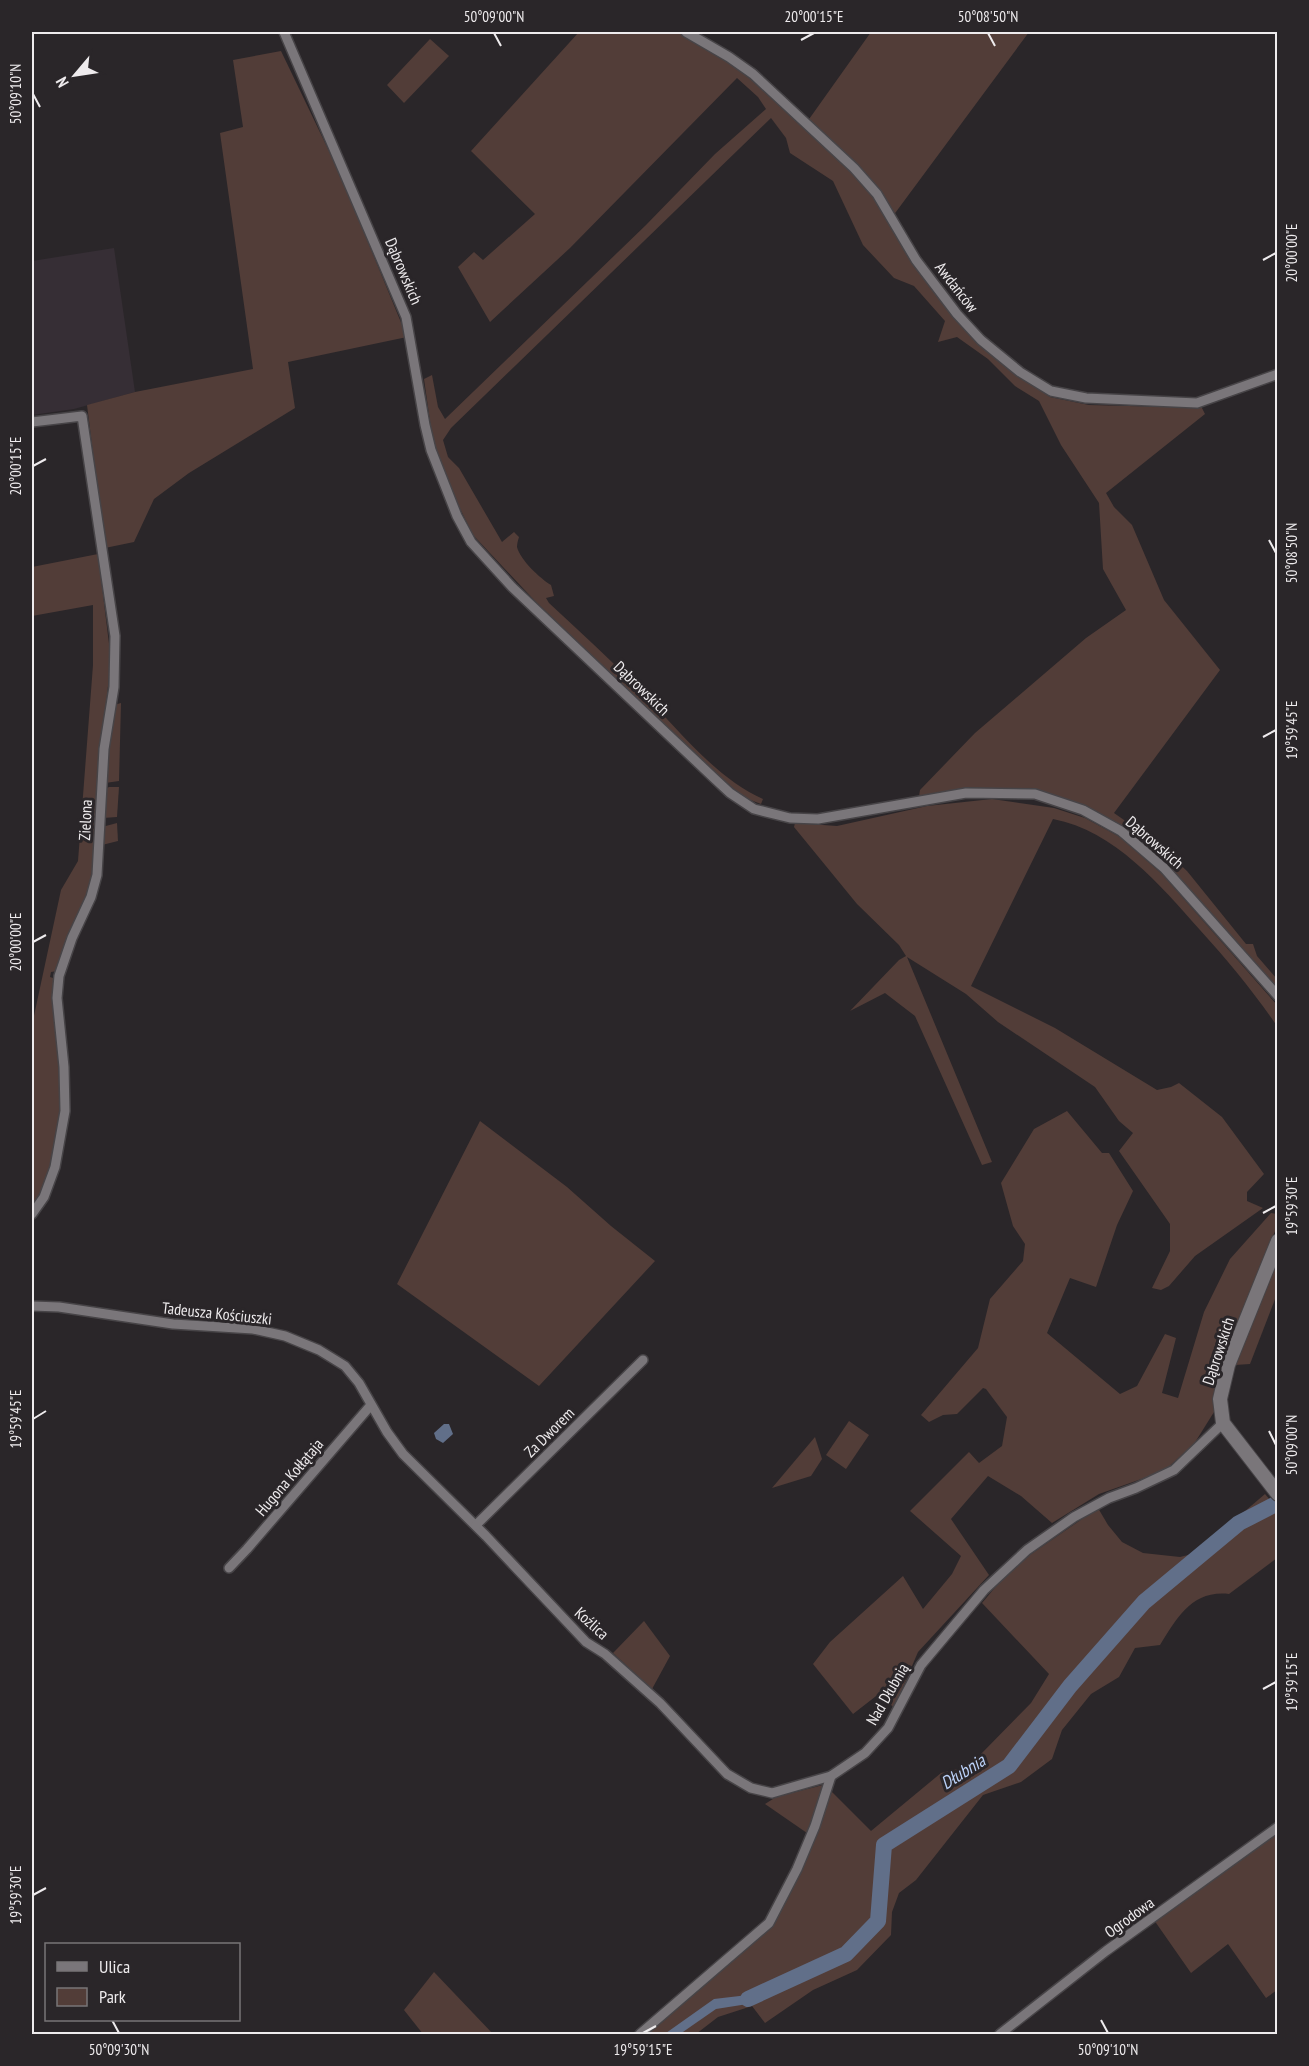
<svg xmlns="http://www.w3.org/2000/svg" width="1309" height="2066" font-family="'PT Sans Narrow',sans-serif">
<rect width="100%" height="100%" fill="#2a2629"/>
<path fill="#362e35" d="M 114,248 L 135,392 L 74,409 L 32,415 L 32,261 Z"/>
<g fill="#523d38">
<path d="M 579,32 L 696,32 L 749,66 L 807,122 L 871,32 L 1029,32 L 890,220 L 993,355 L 1050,397 L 1089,405 L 1168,407 L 1200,404 L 1205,414 L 1106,493 L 1114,507 L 1132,525 L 1164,600 L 1220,670 L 1114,813 L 1157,843 L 1187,871 L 1246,944 L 1253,944 L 1257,956 L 1277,979 L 1277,990 L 1164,864 L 1133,835 L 1110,821 L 1057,797 L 1030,788 L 975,788 L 919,796 L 920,790 L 975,733 L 1086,638 L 1126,610 L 1103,569 L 1099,503 L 1061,445 L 1039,401 L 1015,386 L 988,359 L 957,337 L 938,342 L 945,321 L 914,286 L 894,278 L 863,245 L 833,181 L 790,153 L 786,138 L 771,118 L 451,428 L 443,440 L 448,457 L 459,468 L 502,542 L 514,532 L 519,537 C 518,540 517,544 517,547 C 520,560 541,579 551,585 L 554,596 L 546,598 L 549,603 C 579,631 610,659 639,689 C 676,727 714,777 763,799 L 761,804 L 745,798 L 715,773 L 535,601 L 473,535 L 445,478 L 432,435 L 424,379 L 432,375 L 438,407 L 445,419 L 646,225 L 715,154 L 766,109 L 758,97 L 737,78 L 570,248 L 490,322 L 458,267 L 474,252 L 483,260 L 535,214 L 471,151 Z"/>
<path d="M 430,39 L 449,56 L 404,103 L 387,85 Z"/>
<path d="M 281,51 L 340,174 L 407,337 L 288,362 L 295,408 L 189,473 L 154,499 L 134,542 L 105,548 L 87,405 L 135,392 L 253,369 L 220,133 L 243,127 L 233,60 Z"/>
<path d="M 98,554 L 111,660 L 101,747 L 96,861 L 87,897 L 57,971 L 51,972 L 50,977 L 56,979 L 62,1102 L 60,1130 L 46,1185 L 32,1209 L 32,1025 L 61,890 L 78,861 L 93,665 L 93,605 L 32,616 L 32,567 Z"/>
<path d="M 121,703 L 119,781 L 105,783 L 114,705 Z"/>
<path d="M 109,787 L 119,787 L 117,817 L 103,818 L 105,789 Z"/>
<path d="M 992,799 L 1054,808 L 1085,818 L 1120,837 L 1162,874 L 1277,1005 L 1277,1026 C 1253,991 1228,961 1200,930 C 1160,885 1115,831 1053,819 L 971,986 L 1055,1028 L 1157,1090 L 1171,1087 L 1179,1083 L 1222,1117 L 1264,1174 L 1247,1192 L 1247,1201 L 1263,1208 L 1195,1256 L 1169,1286 L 1161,1290 L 1152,1288 L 1170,1251 L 1170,1224 L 1119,1151 L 1133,1133 L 1119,1121 L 1095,1087 L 998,1022 L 966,994 L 907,957 L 992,1162 L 982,1165 L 915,1016 L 885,993 L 850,1011 L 899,960 L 906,956 L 899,945 L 857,904 L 794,827 L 795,823 L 837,826 L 927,806 Z"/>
<path d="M 117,823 L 118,841 L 102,845 L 102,827 Z"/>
<path d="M 1067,1111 L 1102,1153 L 1109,1153 L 1133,1191 L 1117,1225 L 1096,1287 L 1070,1278 L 1047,1333 L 1120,1394 L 1137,1386 L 1165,1334 L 1176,1338 L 1162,1393 L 1178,1398 L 1204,1312 L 1230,1259 L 1271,1213 L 1277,1214 L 1277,1226 L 1221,1370 L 1214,1412 L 1194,1444 L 1164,1471 L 1099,1494 L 1052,1523 L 1021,1496 L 988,1476 L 951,1519 L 989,1575 L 918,1652 L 894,1708 L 880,1693 L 853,1714 L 813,1664 L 830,1642 L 903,1576 L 923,1609 L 952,1574 L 961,1556 L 910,1511 L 969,1452 L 979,1463 L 1002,1446 L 1007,1417 L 986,1389 L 983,1388 L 957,1414 L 943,1415 L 929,1422 L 921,1415 L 978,1348 L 990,1299 L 1023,1261 L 1025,1244 L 1013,1226 L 1001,1183 L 1034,1129 Z"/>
<path d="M 480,1121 L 567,1187 L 611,1226 L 655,1261 L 539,1386 L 397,1284 Z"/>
<path d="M 1277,1256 L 1277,1294 L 1250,1364 L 1235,1365 Z"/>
<path d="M 849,1421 L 869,1435 L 846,1469 L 826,1455 Z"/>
<path d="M 815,1437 L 822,1459 L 811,1476 L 772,1488 Z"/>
<path d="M 1265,1494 L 1277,1508 L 1277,1558 L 1229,1594 C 1192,1590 1177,1618 1160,1645 L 1135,1648 L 1119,1677 L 1091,1694 L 1062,1730 L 1052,1759 L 1021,1782 L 983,1795 L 916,1880 L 899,1893 L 892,1912 L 891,1935 L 857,1970 L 813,1990 L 765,2023 L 752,2006 L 718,2017 L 696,2034 L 646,2034 L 772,1925 L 804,1865 L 830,1790 L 871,1831 L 941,1773 L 962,1768 L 980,1755 L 1031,1703 L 1049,1674 L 982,1603 L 1003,1578 L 1024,1559 L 1098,1508 L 1108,1525 L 1122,1542 L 1143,1553 L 1180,1557 L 1196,1553 Z"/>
<path d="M 644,1621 L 670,1656 L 652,1689 L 613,1653 Z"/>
<path d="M 823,1785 L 807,1833 L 765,1804 L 776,1797 Z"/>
<path d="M 1277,1830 L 1277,1990 L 1266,1998 L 1228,1944 L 1191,1973 L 1154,1920 Z"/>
<path d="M 434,1972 L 493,2034 L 423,2034 L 404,2010 Z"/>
</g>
<g fill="#616f89">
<path d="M 444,1424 L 449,1424 L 453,1434 L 443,1443 L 436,1439 L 434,1433 Z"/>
<path d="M 764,1986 L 773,1993 L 754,2003 L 716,2009 L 680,2034 L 666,2033 L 714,1999 L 748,1995 Z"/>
</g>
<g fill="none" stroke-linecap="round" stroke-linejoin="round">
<path stroke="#616f89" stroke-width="16" d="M 748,1999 L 846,1954 L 878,1921 L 884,1845 L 1009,1766 L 1070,1686 L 1144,1602 L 1239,1523 L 1278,1503"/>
<g stroke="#474447" stroke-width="12">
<g id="street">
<path d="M 284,32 L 406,317 L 425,425 L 431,450 L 457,516 L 471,542 L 512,587 L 716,780 L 730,793 L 754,809 L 790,818 L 818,819 L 966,793 L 1035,794 L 1083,810 L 1121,831 L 1164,868 L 1278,996"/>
<path d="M 686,32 L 729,57 L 753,74 L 854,168 L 877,194 L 916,260 L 957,314 L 981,340 L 1020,372 L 1051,391 L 1086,398 L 1197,403 L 1278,374"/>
<path d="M 32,422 L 82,416 L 115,636 L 114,687 L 104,749 L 97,875 L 91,897 L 72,938 L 59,976 L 57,998 L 64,1067 L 65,1111 L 55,1167 L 44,1197 L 32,1214"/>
<path d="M 32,1306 L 59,1307 L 173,1324 L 253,1329 L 285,1336 L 319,1350 L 345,1366 L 359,1383 L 387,1432 L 403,1454 L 486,1536 L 586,1642 L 605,1654 L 660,1703 L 727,1774 L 751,1788 L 772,1793 L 831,1776 L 865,1753 L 888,1728 L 921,1665 L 984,1590 L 1027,1550 L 1074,1517 L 1109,1498 L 1136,1488 L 1174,1470 L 1223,1423"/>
<path d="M 476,1525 L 643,1360"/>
<path d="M 229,1568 L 247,1549 L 371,1405"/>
<path d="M 640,2034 L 769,1923 L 797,1869 L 815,1826 L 831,1776"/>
<path d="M 1000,2034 L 1106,1951 L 1278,1827"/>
</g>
</g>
<g stroke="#474447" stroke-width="16">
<path id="secondary" d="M 1278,1241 L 1228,1365 L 1220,1399 L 1223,1423 L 1278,1494"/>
</g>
<use href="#street" stroke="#7a767a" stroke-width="9"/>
<use href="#secondary" stroke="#7a767a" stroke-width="14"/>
</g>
<path fill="none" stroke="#eeebed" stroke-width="2" d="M 494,33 L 501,46M 988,33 L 995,46M 801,40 L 814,33M 33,94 L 40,107M 1263,260 L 1276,253M 33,466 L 46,459M 1269,540 L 1276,553M 1263,737 L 1276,730M 33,942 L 46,935M 1263,1213 L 1276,1206M 33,1419 L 46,1411M 1269,1431 L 1276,1445M 1263,1689 L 1276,1682M 33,1895 L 46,1888M 112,2020 L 119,2033M 1101,2020 L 1108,2033M 643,2033 L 656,2026"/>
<g text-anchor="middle" stroke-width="6" stroke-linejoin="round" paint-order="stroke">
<g font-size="16" fill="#eeebed" stroke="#2a2629">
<text transform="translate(404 271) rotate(67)" y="6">Dąbrowskich</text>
<text transform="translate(957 287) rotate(52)" y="6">Awdańców</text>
<text transform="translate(642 688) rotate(44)" y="6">Dąbrowskich</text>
<text transform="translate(85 820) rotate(-87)" y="6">Zielona</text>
<text transform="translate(1155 842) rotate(41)" y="6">Dąbrowskich</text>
<text transform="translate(217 1313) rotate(6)" y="6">Tadeusza Kościuszki</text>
<text transform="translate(1218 1351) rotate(-72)" y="6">Dąbrowskich</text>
<text transform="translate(549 1432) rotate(-45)" y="6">Za Dworem</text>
<text transform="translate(289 1477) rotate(-50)" y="6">Hugona Kołłątaja</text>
<text transform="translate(592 1623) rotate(42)" y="6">Koźlica</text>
<text transform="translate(887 1694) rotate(-60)" y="6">Nad Dłubnią</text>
<text transform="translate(1129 1917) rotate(-36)" y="6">Ogrodowa</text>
</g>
<g font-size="18" font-style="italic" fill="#bbd1f8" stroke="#2a2629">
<text transform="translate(963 1772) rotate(-32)" y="6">Dłubnia</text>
</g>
</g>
<rect width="1309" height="2066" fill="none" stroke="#2a2629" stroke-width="66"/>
<rect x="45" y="1943" width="195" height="78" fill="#2a2629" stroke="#787577" stroke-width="1.5"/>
<rect x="57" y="1962" width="30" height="9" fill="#7a767a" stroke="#787577" stroke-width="1.5"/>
<text x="99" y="1973" font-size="18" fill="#eeebed">Ulica</text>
<rect x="57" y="1988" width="30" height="18" fill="#523d38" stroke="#787577" stroke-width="1.5"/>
<text x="99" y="2003" font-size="18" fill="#eeebed">Park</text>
<g transform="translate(75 75) rotate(241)" stroke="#2a2629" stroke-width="4.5" paint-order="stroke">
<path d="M0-4.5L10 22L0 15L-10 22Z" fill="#eeebed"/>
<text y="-9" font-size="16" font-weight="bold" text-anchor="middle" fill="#eeebed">N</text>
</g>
<rect x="33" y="33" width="1243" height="2000" fill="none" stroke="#eeebed" stroke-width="2"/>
<g font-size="15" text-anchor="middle" fill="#eeebed">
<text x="494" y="22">50°09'00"N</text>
<text x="814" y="22">20°00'15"E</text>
<text x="988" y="22">50°08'50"N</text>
<text transform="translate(16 94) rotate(-90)" y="5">50°09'10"N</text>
<text transform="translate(1292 253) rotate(-90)" y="5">20°00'00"E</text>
<text transform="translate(16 466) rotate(-90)" y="5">20°00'15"E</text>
<text transform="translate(1292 553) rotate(-90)" y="5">50°08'50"N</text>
<text transform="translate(1292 730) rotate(-90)" y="5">19°59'45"E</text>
<text transform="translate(16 942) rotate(-90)" y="5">20°00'00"E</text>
<text transform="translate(1292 1206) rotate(-90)" y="5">19°59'30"E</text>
<text transform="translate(16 1419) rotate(-90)" y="5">19°59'45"E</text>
<text transform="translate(1292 1445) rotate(-90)" y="5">50°09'00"N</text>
<text transform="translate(1292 1682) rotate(-90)" y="5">19°59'15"E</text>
<text transform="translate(16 1895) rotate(-90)" y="5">19°59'30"E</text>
<text x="119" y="2055">50°09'30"N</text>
<text x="643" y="2055">19°59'15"E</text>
<text x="1108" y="2055">50°09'10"N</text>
</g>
</svg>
